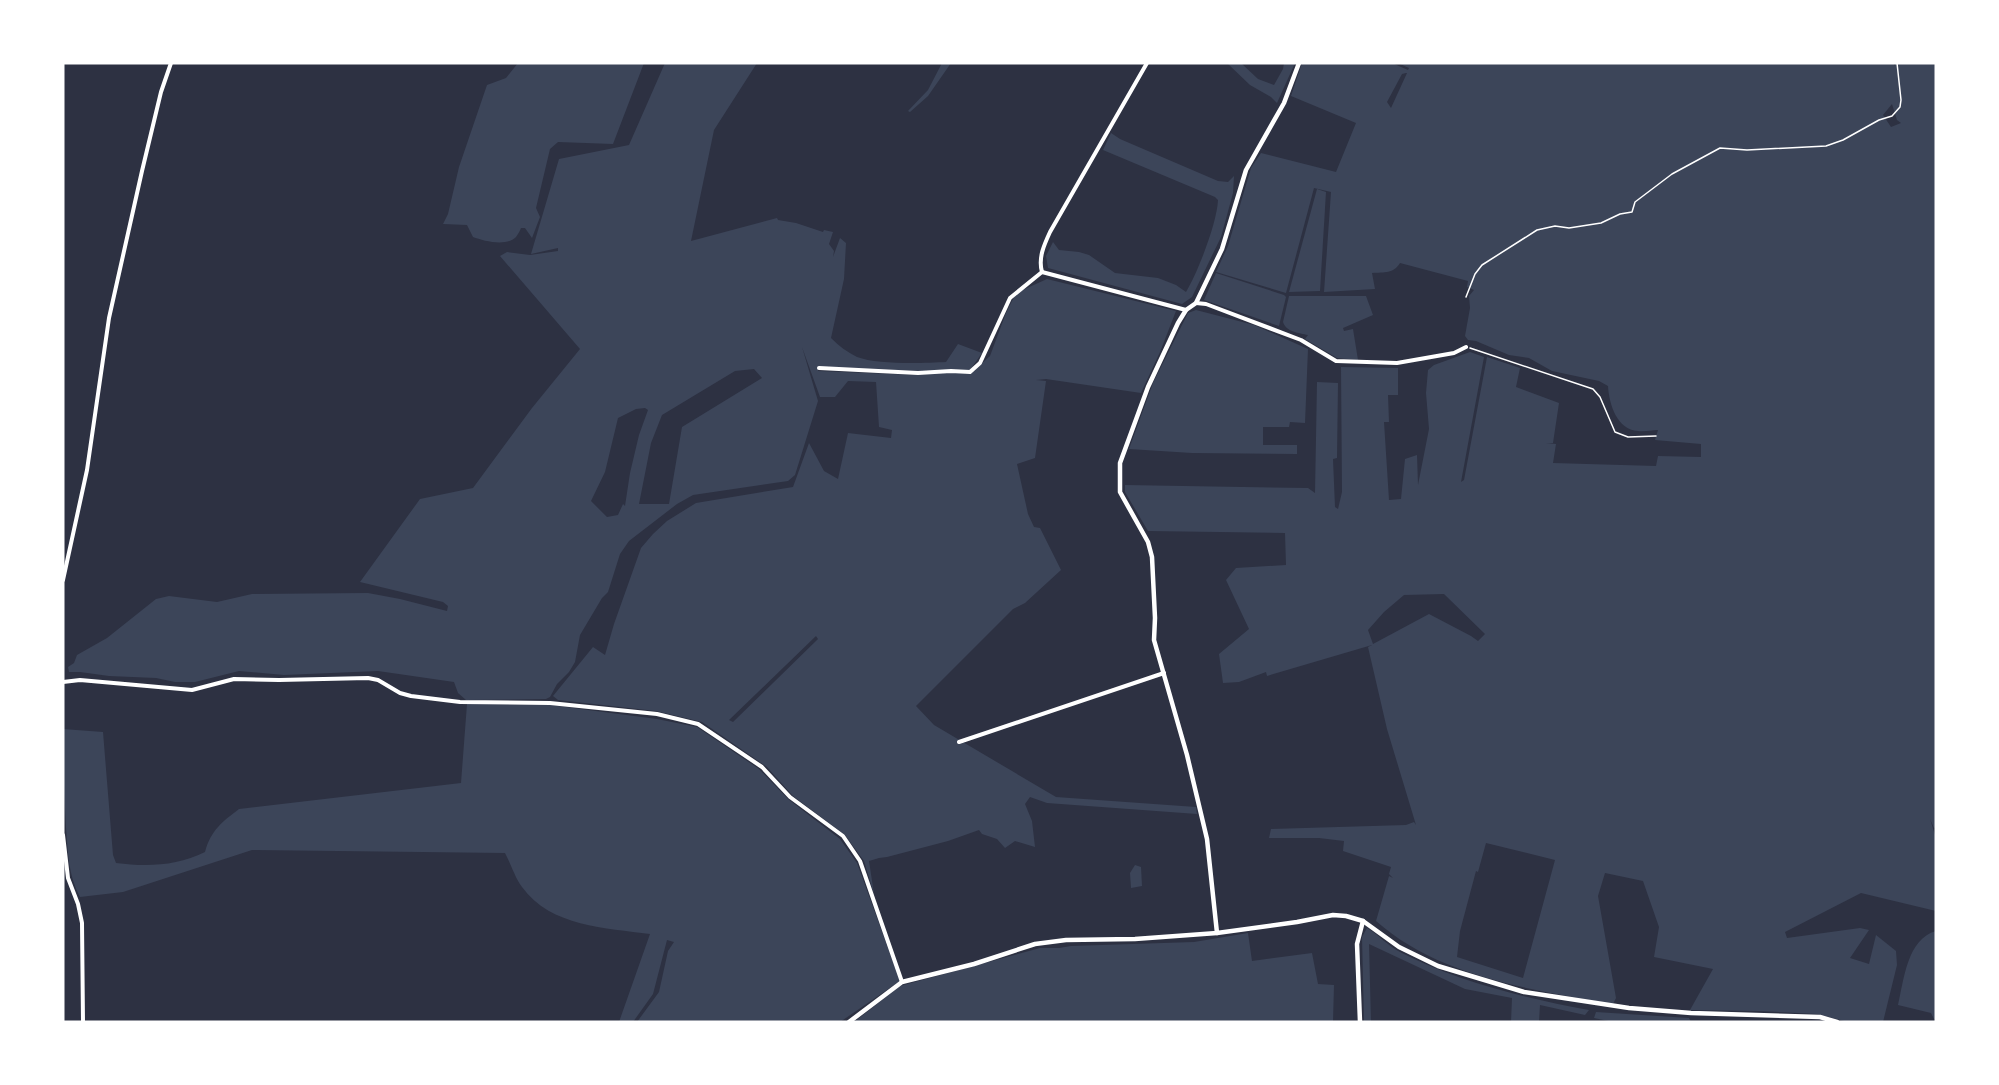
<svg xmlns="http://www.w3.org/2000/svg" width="1999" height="1085" font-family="Rubik,sans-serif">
<rect width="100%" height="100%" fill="#2d3142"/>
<g fill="#3c4559" fill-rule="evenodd">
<path d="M 518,63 L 644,63 L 613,144 L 558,142 L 550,149 L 536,208 L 540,217 L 532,238 L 525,228 L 521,228 C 520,231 518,234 516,237 C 506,247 484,241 473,237 L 467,225 L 443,224 L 448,214 L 459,167 L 487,85 L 506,78 Z"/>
<path d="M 665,63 L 757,63 L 714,130 L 691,241 L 777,218 L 778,220 L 796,223 L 823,232 L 824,230 L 833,232 L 829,244 L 834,251 L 833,257 L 840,238 L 846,243 L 844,279 L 831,338 C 839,346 847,352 857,357 C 878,365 924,363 946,362 L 958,344 L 982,353 L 970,370 L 918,371 L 818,367 L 818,371 L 916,375 L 947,372 L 970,374 L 990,356 L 1006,313 L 1016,293 L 1047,279 L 1176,311 L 1160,352 L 1141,393 L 1046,379 L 1036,380 L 1046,381 L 1035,458 L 1017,464 L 1028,514 L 1034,527 L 1040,528 L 1061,570 L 1025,603 L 1013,609 L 916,706 L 934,725 L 1056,797 L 1196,807 L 1197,814 L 1047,803 L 1030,797 L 1025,804 L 1032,821 L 1035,847 L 1015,841 L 1005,848 L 997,839 L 982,834 L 979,830 L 948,841 L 887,857 L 879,858 L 869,861 L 874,894 L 864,861 L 845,835 L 793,796 L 767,767 L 702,722 L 656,711 L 558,700 L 553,696 L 593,647 L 605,655 L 614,624 L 641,548 L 653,534 L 667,521 L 696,503 L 793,487 L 809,443 L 824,471 L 838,479 L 848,433 L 891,438 L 892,430 L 879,427 L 876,382 L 848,381 L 835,397 L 820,397 L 802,347 L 818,401 L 795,475 L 788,481 L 693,495 L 677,504 L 629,541 L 620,554 L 608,592 L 602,598 L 580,635 L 575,662 L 569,672 L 557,684 L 550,697 L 546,699 L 466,700 L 458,693 L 454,682 L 378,671 L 284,675 L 239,671 L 195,682 L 175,682 L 156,678 L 109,676 L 80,672 L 69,672 L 68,667 L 74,663 L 77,655 L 107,638 L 156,599 L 169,596 L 217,602 L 252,594 L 368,593 L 400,599 L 447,611 L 448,606 L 443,602 L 360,582 L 420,499 L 473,488 L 532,408 L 580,349 L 500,256 L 507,252 L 530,255 L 558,251 L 558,248 L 531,254 L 559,159 L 629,145 ZM 754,369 L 762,378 L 682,427 L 669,504 L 639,504 L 651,443 L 662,415 L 735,371 ZM 645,408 L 648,410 L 639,435 L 630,473 L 625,506 L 623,504 L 618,515 L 607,517 L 591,501 L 605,472 L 618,418 L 636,409 ZM 816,636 L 818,639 L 733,722 L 729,720 Z"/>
<path d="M 942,63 L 951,63 L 928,96 L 910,112 L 908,111 L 928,90 Z"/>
<path d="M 1227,63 L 1241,63 L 1258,79 L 1274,85 L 1283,69 L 1284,63 L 1295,63 L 1277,103 L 1271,97 L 1250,85 Z"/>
<path d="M 1302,63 L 1392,63 L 1408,70 L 1409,68 L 1398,63 L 1894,63 L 1894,66 L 1896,63 L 1936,63 L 1936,827 L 1934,828 L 1930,819 L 1936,838 L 1936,911 L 1861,893 L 1785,932 L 1787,938 L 1860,928 L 1869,930 L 1850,958 L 1869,964 L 1876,935 L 1896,951 L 1897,965 L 1883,1022 L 1848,1022 L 1817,1014 L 1758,1011 L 1690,1010 L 1713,969 L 1654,957 L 1659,927 L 1643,881 L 1605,873 L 1598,896 L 1616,998 L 1613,1004 C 1533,990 1439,977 1376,921 L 1389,876 L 1393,878 L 1389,874 L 1391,867 L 1343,851 L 1344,841 L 1319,838 L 1269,838 L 1271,829 L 1406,825 L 1414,822 L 1416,825 L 1387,729 L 1368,647 L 1372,645 L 1267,676 L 1266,672 L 1239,682 L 1223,683 L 1219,654 L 1249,629 L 1226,580 L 1236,568 L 1286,565 L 1285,533 L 1148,531 L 1125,492 L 1125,485 L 1308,488 L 1315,493 L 1317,382 L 1338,383 L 1337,458 L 1333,459 L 1335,507 L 1338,509 L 1342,492 L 1341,367 L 1398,368 L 1398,395 L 1388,395 L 1389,422 L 1384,422 L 1389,500 L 1401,499 L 1405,459 L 1417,455 L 1418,485 L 1429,429 L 1426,393 L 1428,370 L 1434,365 L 1470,352 L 1484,357 L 1461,482 L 1464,480 L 1487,357 L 1520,368 L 1516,387 L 1559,403 L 1553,443 L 1546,443 L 1556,444 L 1553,463 L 1656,466 L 1658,456 L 1701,457 L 1701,444 L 1655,440 L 1658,430 C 1651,430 1645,432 1638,431 C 1617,430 1609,404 1608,386 L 1599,381 L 1552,371 L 1529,358 L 1509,355 L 1476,341 L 1468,340 L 1465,336 L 1470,308 L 1469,296 L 1474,290 L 1467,287 L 1468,281 L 1400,263 C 1393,274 1385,272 1372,273 L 1375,289 L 1324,292 L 1331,192 L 1314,188 L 1286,293 L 1216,272 L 1228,246 L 1251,168 L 1261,153 L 1336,172 L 1356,123 L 1291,96 ZM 1406,73 L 1407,73 L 1391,108 L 1387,102 L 1402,74 ZM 1892,104 L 1897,120 L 1901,123 L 1891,127 L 1883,115 ZM 1444,594 L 1485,634 L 1478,641 L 1471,636 L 1429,614 L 1373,644 L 1368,630 L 1384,612 L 1404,595 ZM 1486,843 L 1555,860 L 1523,978 L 1457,957 L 1460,931 L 1476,871 L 1478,872 Z"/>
<path d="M 1111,133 L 1120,139 L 1218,181 L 1228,182 L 1234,176 L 1233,193 L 1221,237 L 1192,297 L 1182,304 L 1048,268 L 1046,256 L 1053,242 L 1059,250 L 1079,252 L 1089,255 L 1115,273 L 1158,278 L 1176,285 L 1186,292 C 1198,272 1217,223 1218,200 L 1215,197 L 1103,150 Z"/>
<path d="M 1317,189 L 1326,192 L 1320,291 L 1289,292 Z"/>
<path d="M 1216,273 L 1284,295 L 1286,297 L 1279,326 L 1204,300 Z"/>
<path d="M 1289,296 L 1366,296 L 1373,315 L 1343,328 L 1344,331 L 1353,329 L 1358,360 L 1337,358 L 1305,339 L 1308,335 C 1299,333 1286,332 1283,322 Z"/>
<path d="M 1196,310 L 1254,325 L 1308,349 L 1305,423 L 1290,422 L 1289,427 L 1263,427 L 1263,445 L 1297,445 L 1297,454 L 1192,453 L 1129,449 L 1153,383 L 1188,313 Z"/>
<path d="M 467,704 L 550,705 L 657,719 L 697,727 L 759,769 L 788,799 L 840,839 L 857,863 L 900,981 L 840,1022 L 637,1022 L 659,992 L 668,951 L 674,942 L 667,940 L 653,994 L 633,1022 L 619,1022 L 650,934 C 606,928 551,927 522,887 C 515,878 511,864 505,853 L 252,850 L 123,892 L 80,897 C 68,875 68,852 66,828 C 64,795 63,762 63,729 L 103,732 L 113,855 L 116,863 C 147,867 177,866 205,852 C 211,830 222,822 239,809 L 461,783 Z"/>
<path d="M 1135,865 L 1141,867 L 1142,886 L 1131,888 L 1130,873 Z"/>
<path d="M 1367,928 C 1379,935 1388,946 1400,952 C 1458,982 1525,998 1589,1010 L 1585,1015 L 1540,1005 L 1539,1022 L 1511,1022 L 1512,998 L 1465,989 L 1369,944 L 1371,1022 L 1364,1022 L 1362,937 Z"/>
<path d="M 1936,931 L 1936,1019 L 1934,1019 L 1931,1013 L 1898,1005 C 1904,980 1907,939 1936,931 Z"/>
<path d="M 1248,933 L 1252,961 L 1312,953 L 1318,984 L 1334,985 L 1333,1022 L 854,1022 L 900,986 L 1040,948 L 1059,948 L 1071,946 L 1194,942 Z"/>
<path d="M 1596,1012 L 1689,1018 L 1691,1022 L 1613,1022 L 1594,1018 Z"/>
</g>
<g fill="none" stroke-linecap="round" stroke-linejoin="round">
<g stroke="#fff" stroke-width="1.5">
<path d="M 1466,297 L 1475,274 L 1482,265 L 1537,230 L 1555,226 L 1569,228 L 1601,223 L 1620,214 L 1632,212 L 1635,202 L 1672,174 L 1720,148 L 1747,150 L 1826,146 L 1843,140 L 1879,120 L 1892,116 L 1900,107 L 1901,100 L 1897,63"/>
<path d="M 1470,348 L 1593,389 L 1600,397 L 1615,432 L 1628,437 L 1656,436"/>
</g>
<g stroke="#fff" stroke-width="4">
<path d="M 1042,272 C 1038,258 1044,245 1050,232 L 1147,63"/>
<path d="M 1042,272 L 1186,310"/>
<path d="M 1196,303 L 1206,304 L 1301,340 L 1336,361 L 1397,363 L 1454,353 L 1466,347"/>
<path d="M 819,368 L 918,373 L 951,371 L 970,372 L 980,363 L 1010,298 L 1042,272"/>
<path d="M 63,580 L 87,470 L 109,318 L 142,171 L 161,92 L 171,63"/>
<path d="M 63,682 L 80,680 L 192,690 L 234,679 L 279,680 L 368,678 L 378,680 L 400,693 L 411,696 L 460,702 L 550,703 L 657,714 L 698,724 L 762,767 L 790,797 L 843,836 L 860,861 L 902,982"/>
<path d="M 959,742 L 1164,673"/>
<path d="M 63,835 L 68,878 L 78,904 L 82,923 L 83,1022"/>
</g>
<g stroke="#fff" stroke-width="4.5">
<path d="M 1217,933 L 1207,839 L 1187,755 L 1154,640 L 1155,618 L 1152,557 L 1148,542 L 1120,492 L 1120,463 L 1148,387 L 1178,323 L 1186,310 L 1196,303 L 1222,249 L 1246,170 L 1284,103 L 1299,63"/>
<path d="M 849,1022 L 902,982 L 974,964 L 1035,944 L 1066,940 L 1135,939 L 1217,933 L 1297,922 L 1333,915 L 1346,916 L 1363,921 L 1399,947 L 1438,966 L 1524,992 L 1629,1008 L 1691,1013 L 1820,1017 L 1837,1022"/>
<path d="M 1360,1022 L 1357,944 L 1363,921"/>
</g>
</g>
<rect width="1999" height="1085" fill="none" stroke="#ffffff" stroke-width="129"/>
</svg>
